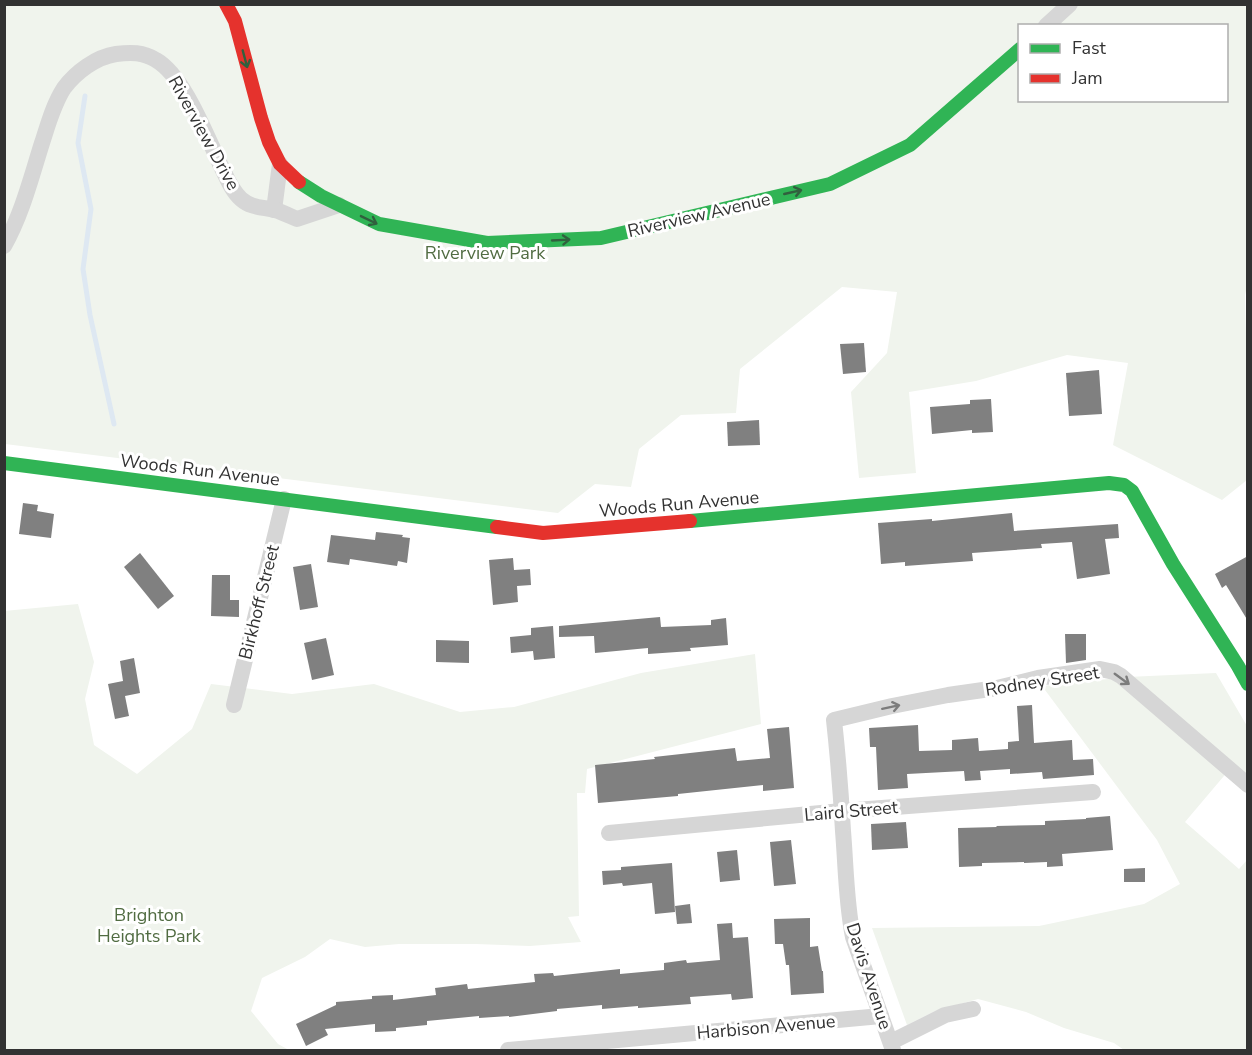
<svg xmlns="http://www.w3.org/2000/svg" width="1252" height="1055" font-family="'Nunito Sans',sans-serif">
<rect width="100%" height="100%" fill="#fff"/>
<g fill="#f0f4ed" fill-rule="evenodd">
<path d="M 4,5 L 1247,5 L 1248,281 L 1245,295 L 1248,412 L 1247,480 L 1222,500 L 1113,445 L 1128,363 L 1067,355 L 976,381 L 909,392 L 916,473 L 859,478 L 851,392 L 887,353 L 897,292 L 842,287 L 740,369 L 736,413 L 681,415 L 639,449 L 631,487 L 595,484 L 558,513 L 5,444 ZM 1020,26 L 1226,26 L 1226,100 L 1020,100 Z"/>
<path d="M 78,604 L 94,662 L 85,699 L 94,745 L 137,774 L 192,729 L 211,684 L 292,694 L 374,684 L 460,712 L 514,707 L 641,673 L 755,654 L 761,724 L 587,769 L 585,793 L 577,793 L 579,916 L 568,917 L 581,942 L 530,946 L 476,944 L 399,944 L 365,947 L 330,939 L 305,957 L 262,978 L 251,1011 L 278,1044 L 289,1050 L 5,1050 L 4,611 Z"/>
<path d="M 1216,673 L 1247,726 L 1247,785 L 1229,770 L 1185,822 L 1239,869 L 1247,860 L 1247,1050 L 1124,1050 L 1114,1043 L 1064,1028 L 1026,1012 L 978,999 L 935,1011 L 907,1025 L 872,928 L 1039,926 L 1144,904 L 1180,884 L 1157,840 L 1042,686 L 1127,677 Z"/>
</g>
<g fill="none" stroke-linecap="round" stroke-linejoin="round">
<path stroke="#dee8f2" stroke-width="5" d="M 85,96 L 78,143 L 91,209 L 83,269 L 90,315 L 114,424"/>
</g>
<g fill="#808080">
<path d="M 864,343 L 866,372 L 843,374 L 840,344 Z"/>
<path d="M 1099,370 L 1102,414 L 1069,416 L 1066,373 Z"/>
<path d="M 991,399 L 993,432 L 972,433 L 972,430 L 932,434 L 930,407 L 970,404 L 970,400 Z"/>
<path d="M 759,420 L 760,445 L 728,446 L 727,422 Z"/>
<path d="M 23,503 L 38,505 L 37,511 L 54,514 L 51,538 L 19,534 Z"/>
<path d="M 1012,513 L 1014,531 L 1118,524 L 1119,538 L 1105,539 L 1110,574 L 1077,579 L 1072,542 L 1041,544 L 1042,548 L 972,553 L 973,561 L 905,566 L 905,562 L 881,564 L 878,523 L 932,519 L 932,521 Z"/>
<path d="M 376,532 L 403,535 L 402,537 L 410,538 L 407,563 L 398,561 L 397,566 L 350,559 L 349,565 L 327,562 L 331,535 L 375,540 Z"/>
<path d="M 140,553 L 174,596 L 158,609 L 124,567 Z"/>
<path d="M 1248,556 L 1248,621 L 1226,585 L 1222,588 L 1215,574 Z"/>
<path d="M 513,558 L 514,570 L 530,569 L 531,585 L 517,586 L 518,602 L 493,605 L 489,560 Z"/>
<path d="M 311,564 L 318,607 L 300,610 L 293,567 Z"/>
<path d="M 212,575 L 230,575 L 230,600 L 239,600 L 239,617 L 211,616 Z"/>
<path d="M 660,617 L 661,627 L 711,625 L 711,620 L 726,618 L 728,645 L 690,648 L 691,651 L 648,654 L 648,648 L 595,653 L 594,636 L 559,637 L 559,626 Z"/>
<path d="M 553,626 L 555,658 L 534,660 L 533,651 L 511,653 L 510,637 L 531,635 L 531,628 Z"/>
<path d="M 1065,634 L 1086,634 L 1086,660 L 1066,663 Z"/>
<path d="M 326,638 L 334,675 L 312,680 L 304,643 Z"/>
<path d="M 436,640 L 469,641 L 469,663 L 436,662 Z"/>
<path d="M 134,658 L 140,693 L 125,696 L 129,716 L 115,719 L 108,684 L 123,681 L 120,661 Z"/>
<path d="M 1032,705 L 1034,743 L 1072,740 L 1073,760 L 1093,759 L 1094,775 L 1043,779 L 1042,772 L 1010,774 L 1010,769 L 980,771 L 981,780 L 965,781 L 964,771 L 907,774 L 908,788 L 878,790 L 876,747 L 870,747 L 869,728 L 918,725 L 919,751 L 952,750 L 952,740 L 978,738 L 979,751 L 1008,749 L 1008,742 L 1019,741 L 1017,706 Z"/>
<path d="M 789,727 L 794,788 L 763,791 L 763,785 L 678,794 L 678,796 L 598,803 L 595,765 L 655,759 L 654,757 L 735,748 L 737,761 L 770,758 L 767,729 Z"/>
<path d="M 1110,816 L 1113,850 L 1062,854 L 1063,866 L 1047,867 L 1047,862 L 1024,863 L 1024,862 L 982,863 L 982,866 L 959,867 L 958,828 L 997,827 L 996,826 L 1045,825 L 1045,821 L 1086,819 L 1086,818 Z"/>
<path d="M 906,822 L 908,848 L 872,850 L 871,824 Z"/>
<path d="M 791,840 L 796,884 L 774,886 L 770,842 Z"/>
<path d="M 737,850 L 740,880 L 720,882 L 717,852 Z"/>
<path d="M 672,863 L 675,912 L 655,914 L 652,883 L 623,886 L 622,883 L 603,885 L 602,871 L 621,870 L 621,867 Z"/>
<path d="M 1145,868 L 1145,882 L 1124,882 L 1124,869 Z"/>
<path d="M 690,904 L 692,923 L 677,924 L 675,906 Z"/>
<path d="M 810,918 L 810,947 L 818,946 L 822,971 L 823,971 L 824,993 L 791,995 L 789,965 L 786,965 L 783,944 L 775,944 L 774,919 Z"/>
<path d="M 732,923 L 733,938 L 748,937 L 753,998 L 732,1000 L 731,994 L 690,997 L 691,1004 L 638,1008 L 638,1006 L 602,1009 L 602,1005 L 557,1009 L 557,1011 L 509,1017 L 509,1016 L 479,1018 L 479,1016 L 427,1021 L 427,1025 L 396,1028 L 396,1031 L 375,1032 L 375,1024 L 325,1029 L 328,1035 L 306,1046 L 296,1024 L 336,1005 L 336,1002 L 372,999 L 372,996 L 393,995 L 393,1000 L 436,995 L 435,988 L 467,984 L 468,989 L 535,982 L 534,974 L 553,973 L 554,976 L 620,969 L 620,974 L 664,970 L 664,963 L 686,960 L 687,963 L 720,960 L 717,924 Z"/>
</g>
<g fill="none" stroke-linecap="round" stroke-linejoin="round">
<g stroke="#d6d6d6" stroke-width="16">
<path d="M 1046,26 L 1070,4"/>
<path d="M 274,210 L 280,164"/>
<path d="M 4,246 C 22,214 31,178 42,143 C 48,125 53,105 64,88 C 76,72 96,57 116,54 C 131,52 143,52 156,60 C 184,76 206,135 220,164 C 226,176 231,190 241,199 C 251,208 263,207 275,210 C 282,212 290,216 297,219 L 339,205"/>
<path d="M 234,705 L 284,499"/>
<path d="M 609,833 L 842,811 L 1093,792"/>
<path d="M 891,1042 L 945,1015 L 973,1009"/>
<path d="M 508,1050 L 881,1016"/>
<path d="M 893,1050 L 853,937 C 846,902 846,867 843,831 C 841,794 838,757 834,720 L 892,706 L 948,695 L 997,688 L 1038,678 L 1100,669 L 1114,672 L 1121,676 L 1248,785"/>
</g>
<g stroke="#30b455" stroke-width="14">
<path d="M 299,182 L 321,196 L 379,224 L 487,243 L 601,238 L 830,184 L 910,145 L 1020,49"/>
<path d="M 4,463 L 497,527"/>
<path d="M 690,521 L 1109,483 L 1124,485 L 1132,491 L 1173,564 L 1238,666 L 1248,684"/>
</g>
<g stroke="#e5322d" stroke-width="14">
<path d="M 226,4 L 235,21 L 261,118 L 269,142 L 280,164 L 299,182"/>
<path d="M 497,527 L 543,533 L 690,521"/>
</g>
</g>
<defs><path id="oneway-shaft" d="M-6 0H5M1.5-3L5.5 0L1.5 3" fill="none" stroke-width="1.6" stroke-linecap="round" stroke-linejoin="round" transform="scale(1.5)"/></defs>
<g stroke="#31603e">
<use href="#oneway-shaft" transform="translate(245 59) rotate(75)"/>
<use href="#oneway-shaft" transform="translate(793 192) rotate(-13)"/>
<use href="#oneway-shaft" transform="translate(369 220) rotate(26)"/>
<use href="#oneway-shaft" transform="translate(561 240) rotate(-3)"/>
</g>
<g stroke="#7c7c7c">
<use href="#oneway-shaft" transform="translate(1122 679) rotate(36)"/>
<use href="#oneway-shaft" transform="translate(891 707) rotate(-12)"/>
</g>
<g text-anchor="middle" stroke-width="6" stroke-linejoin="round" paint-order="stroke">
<g font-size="18" fill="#323232" stroke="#fff">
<text transform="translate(204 133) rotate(61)" y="6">Riverview Drive</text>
<text transform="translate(699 215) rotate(-13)" y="6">Riverview Avenue</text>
<text transform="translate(200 470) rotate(7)" y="6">Woods Run Avenue</text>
<text transform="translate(679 504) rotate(-5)" y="6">Woods Run Avenue</text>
<text transform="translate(259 602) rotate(-76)" y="6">Birkhoff Street</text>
<text transform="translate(1042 681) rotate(-9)" y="6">Rodney Street</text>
<text transform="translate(851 811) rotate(-5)" y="6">Laird Street</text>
<text transform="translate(869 976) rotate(72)" y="6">Davis Avenue</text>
<text transform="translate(766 1027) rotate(-5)" y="6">Harbison Avenue</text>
</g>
<g font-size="18" fill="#516c42" stroke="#fff">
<text x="485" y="259">Riverview Park</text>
<text x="149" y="921">Brighton<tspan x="149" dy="21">Heights Park</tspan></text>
</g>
</g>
<rect width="1252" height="1055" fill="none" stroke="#323232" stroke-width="12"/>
<rect x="1018" y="24" width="210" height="78" fill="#ffffff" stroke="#adadad" stroke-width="1.5"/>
<rect x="1030" y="44" width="30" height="9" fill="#30b455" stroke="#adadad" stroke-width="1.5"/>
<text x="1072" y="54" font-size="18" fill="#323232">Fast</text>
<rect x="1030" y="74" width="30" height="9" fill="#e5322d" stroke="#adadad" stroke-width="1.5"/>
<text x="1072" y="84" font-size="18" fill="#323232">Jam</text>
</svg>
